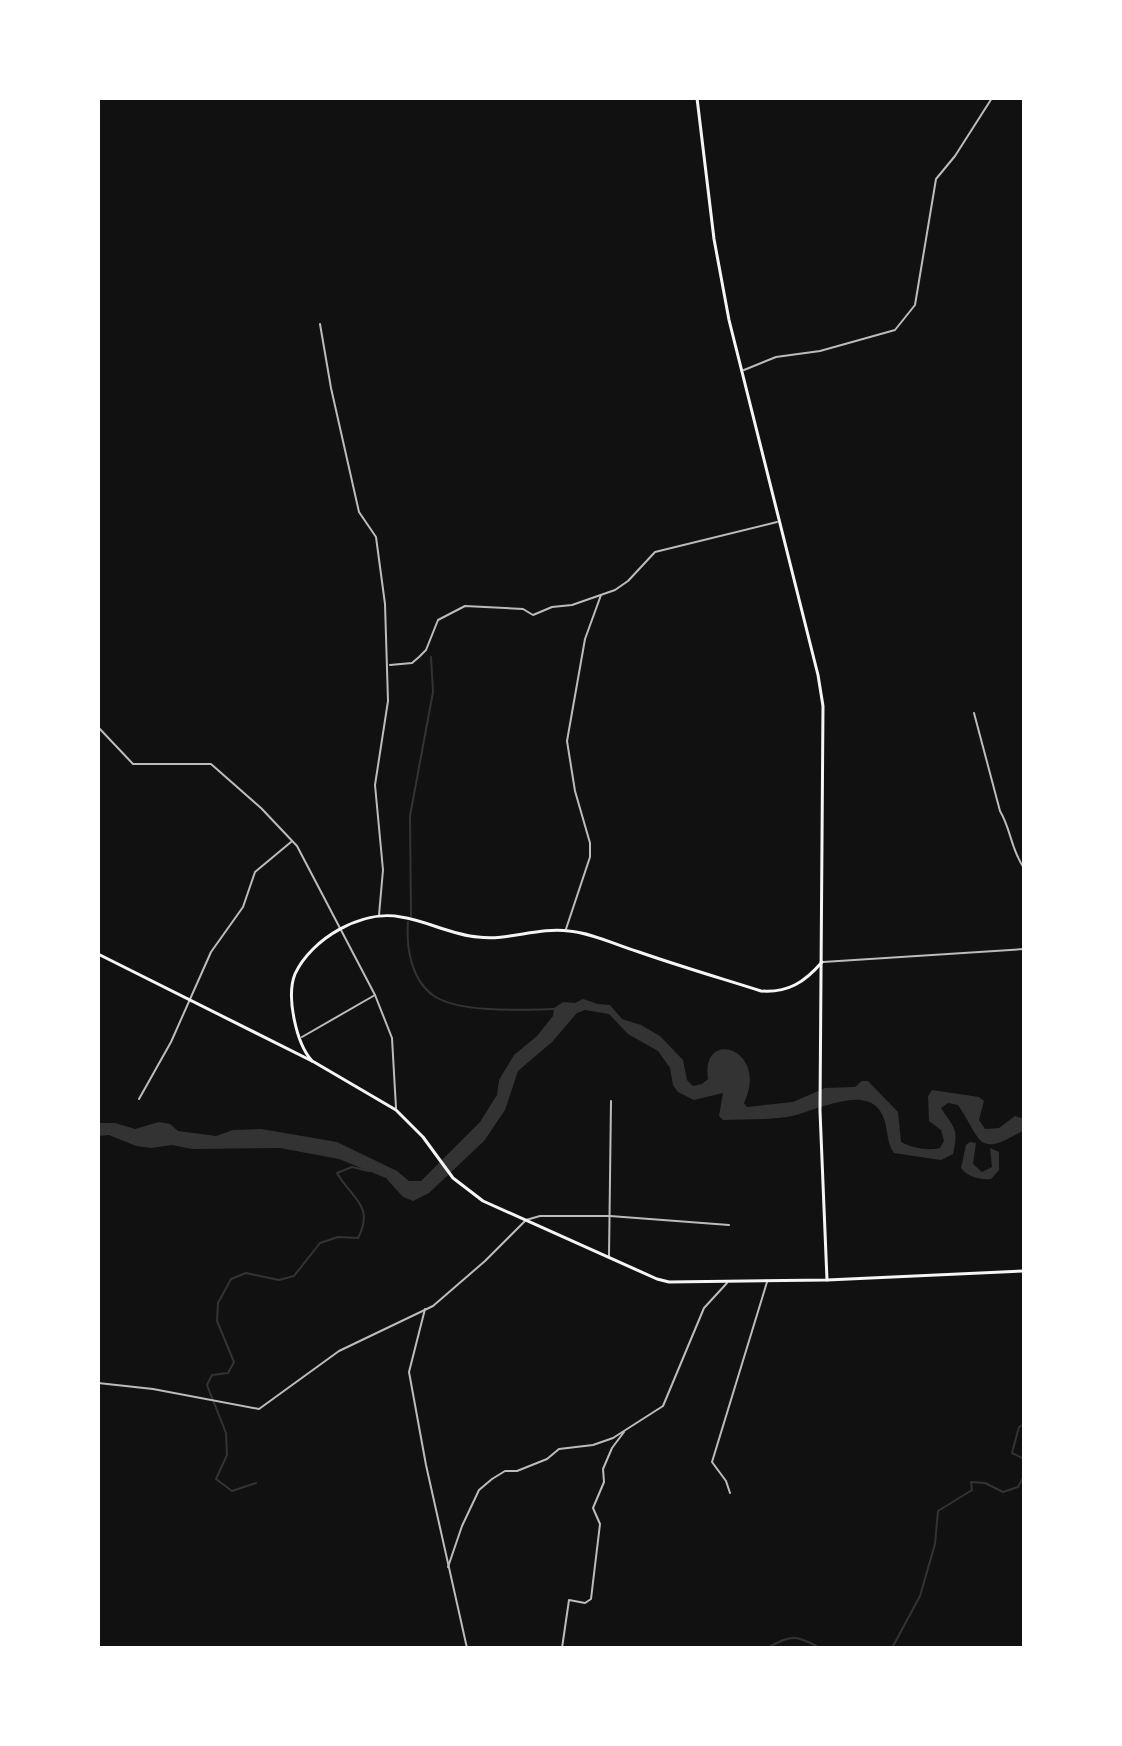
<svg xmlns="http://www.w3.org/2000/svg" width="1122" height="1746" font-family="'Public Sans',sans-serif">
<rect width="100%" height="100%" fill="#111"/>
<g fill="#333">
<path d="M 583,999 L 598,1004 L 610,1005 L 622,1019 L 641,1025 L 660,1036 L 683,1060 L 687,1080 L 693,1086 L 702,1084 L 708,1079 C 700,1027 770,1048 744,1103 L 747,1107 L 793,1102 L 825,1088 L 855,1087 L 862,1081 L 868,1081 L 898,1112 L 901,1142 C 912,1148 928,1151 940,1148 L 944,1141 L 941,1130 L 929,1121 L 928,1096 L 932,1090 L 979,1097 L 984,1101 L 979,1120 L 985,1129 L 999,1128 L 1015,1116 L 1024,1119 L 1024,1130 C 976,1158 983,1142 958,1105 L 948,1103 L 941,1108 C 954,1128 959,1128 953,1154 L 941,1160 L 894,1153 C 884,1139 890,1121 877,1107 C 857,1087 810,1114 786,1117 C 766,1120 744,1119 723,1120 L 719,1116 L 723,1093 L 694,1100 L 678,1092 L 673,1085 L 670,1068 L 658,1051 L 628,1034 L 609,1014 L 585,1010 L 577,1013 L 552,1042 L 518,1071 L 505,1110 L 484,1141 L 429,1193 L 413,1201 L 403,1197 L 386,1178 L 339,1159 L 280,1148 L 192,1149 L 172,1145 L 151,1148 L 136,1146 L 109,1135 L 98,1136 L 98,1123 L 115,1123 L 135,1129 L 159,1122 L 170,1124 L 178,1131 L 216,1136 L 233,1130 L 261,1129 L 337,1142 L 397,1171 L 409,1181 L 421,1181 L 480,1122 L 497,1095 L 499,1080 L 514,1055 L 537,1036 L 553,1016 L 554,1008 L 563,1002 L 575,1003 Z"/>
<path d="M 970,1142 L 976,1143 L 973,1164 L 982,1172 L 992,1167 L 990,1148 L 999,1152 L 999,1170 L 991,1179 C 981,1180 967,1177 961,1168 L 966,1145 Z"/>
</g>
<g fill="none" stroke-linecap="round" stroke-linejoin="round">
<g stroke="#333" stroke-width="2">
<path d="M 411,916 L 410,816 L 433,692 L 431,657"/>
<path d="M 408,922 C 406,947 411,980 434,996 C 460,1013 522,1010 553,1009"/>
<path d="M 1024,1424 L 1019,1427 L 1012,1453 L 1024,1459"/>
<path d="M 256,1483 L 232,1491 L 216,1479 L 227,1455 L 226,1433 L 207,1385 L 212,1375 L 228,1373 L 234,1362 L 217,1321 L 218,1303 L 231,1279 L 246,1273 L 279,1280 L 294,1276 L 320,1243 L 338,1237 L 358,1238 C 375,1205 351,1198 337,1173 L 352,1167 L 369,1171"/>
<path d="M 767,1648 C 794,1634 793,1635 821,1648"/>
<path d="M 892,1648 L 920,1596 L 935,1544 L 938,1511 L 972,1490 L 971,1482 L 985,1483 L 1003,1492 L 1018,1487 L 1024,1476"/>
</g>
<g stroke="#bcbcbc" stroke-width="2">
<path d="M 320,324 L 331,388 L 359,512 L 376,537 L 385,604 L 388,701 L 375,785 L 383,870 L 379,915"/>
<path d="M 744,370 L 776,357 L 820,351 L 895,330 L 915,305 L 936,179 L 955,156 L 992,98"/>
<path d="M 390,665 L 412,663 L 419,657 L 426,650 L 438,620 L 465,606 L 523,609 L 533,615 L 552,607 L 572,605 L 615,590 L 628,581 L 655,552 L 777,522"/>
<path d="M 974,713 L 1000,811 C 1011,829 1011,850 1024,868"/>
<path d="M 98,727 L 133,764 L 211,764 L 261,808 L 297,846 L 375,995 L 392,1038 L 396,1108"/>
<path d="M 566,929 L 590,857 L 590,843 L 575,791 L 567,741 L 585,639 L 601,595"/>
<path d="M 823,962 L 1024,949"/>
<path d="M 302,1037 L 375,995"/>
<path d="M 139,1099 L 171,1042 L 211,952 L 243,907 L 255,872 L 291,842"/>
<path d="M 609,1256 L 611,1101"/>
<path d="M 425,1309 L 409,1372 L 426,1465 L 467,1648"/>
<path d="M 98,1383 L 153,1389 L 259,1409 L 339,1351 L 433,1306 L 485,1261 L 526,1220 L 540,1216 L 610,1216 L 729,1225"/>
<path d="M 730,1493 L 726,1481 L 712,1462 L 767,1282"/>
<path d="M 448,1567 L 462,1526 L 479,1490 L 492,1479 L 505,1471 L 517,1471 L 547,1459 L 559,1449 L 593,1445 L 613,1438 L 663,1406 L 704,1308 L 727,1283"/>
<path d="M 562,1648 L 569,1600 L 585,1603 L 591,1599 L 600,1524 L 593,1508 L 604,1482 L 603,1469 L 612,1448 L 624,1432"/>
</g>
<g stroke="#f5f5f5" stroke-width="3">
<path d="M 697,98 L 714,239 L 729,320 L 818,675 L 823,706 L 820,1111 L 827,1280"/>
<path d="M 98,954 L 314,1062 L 396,1110 L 423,1137 L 453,1178 L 483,1201 L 657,1279 L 669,1282 L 827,1280 L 1024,1271"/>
<path d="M 312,1061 C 296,1043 286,996 295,974 C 311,939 362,909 401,917 C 428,921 451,935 478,937 C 508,941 538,927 569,931 C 592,933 616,945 639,952 C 679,966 720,978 761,991 C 788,993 805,982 822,962"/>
</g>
</g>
<rect width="1122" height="1746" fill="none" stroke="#ffffff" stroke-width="200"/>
</svg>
